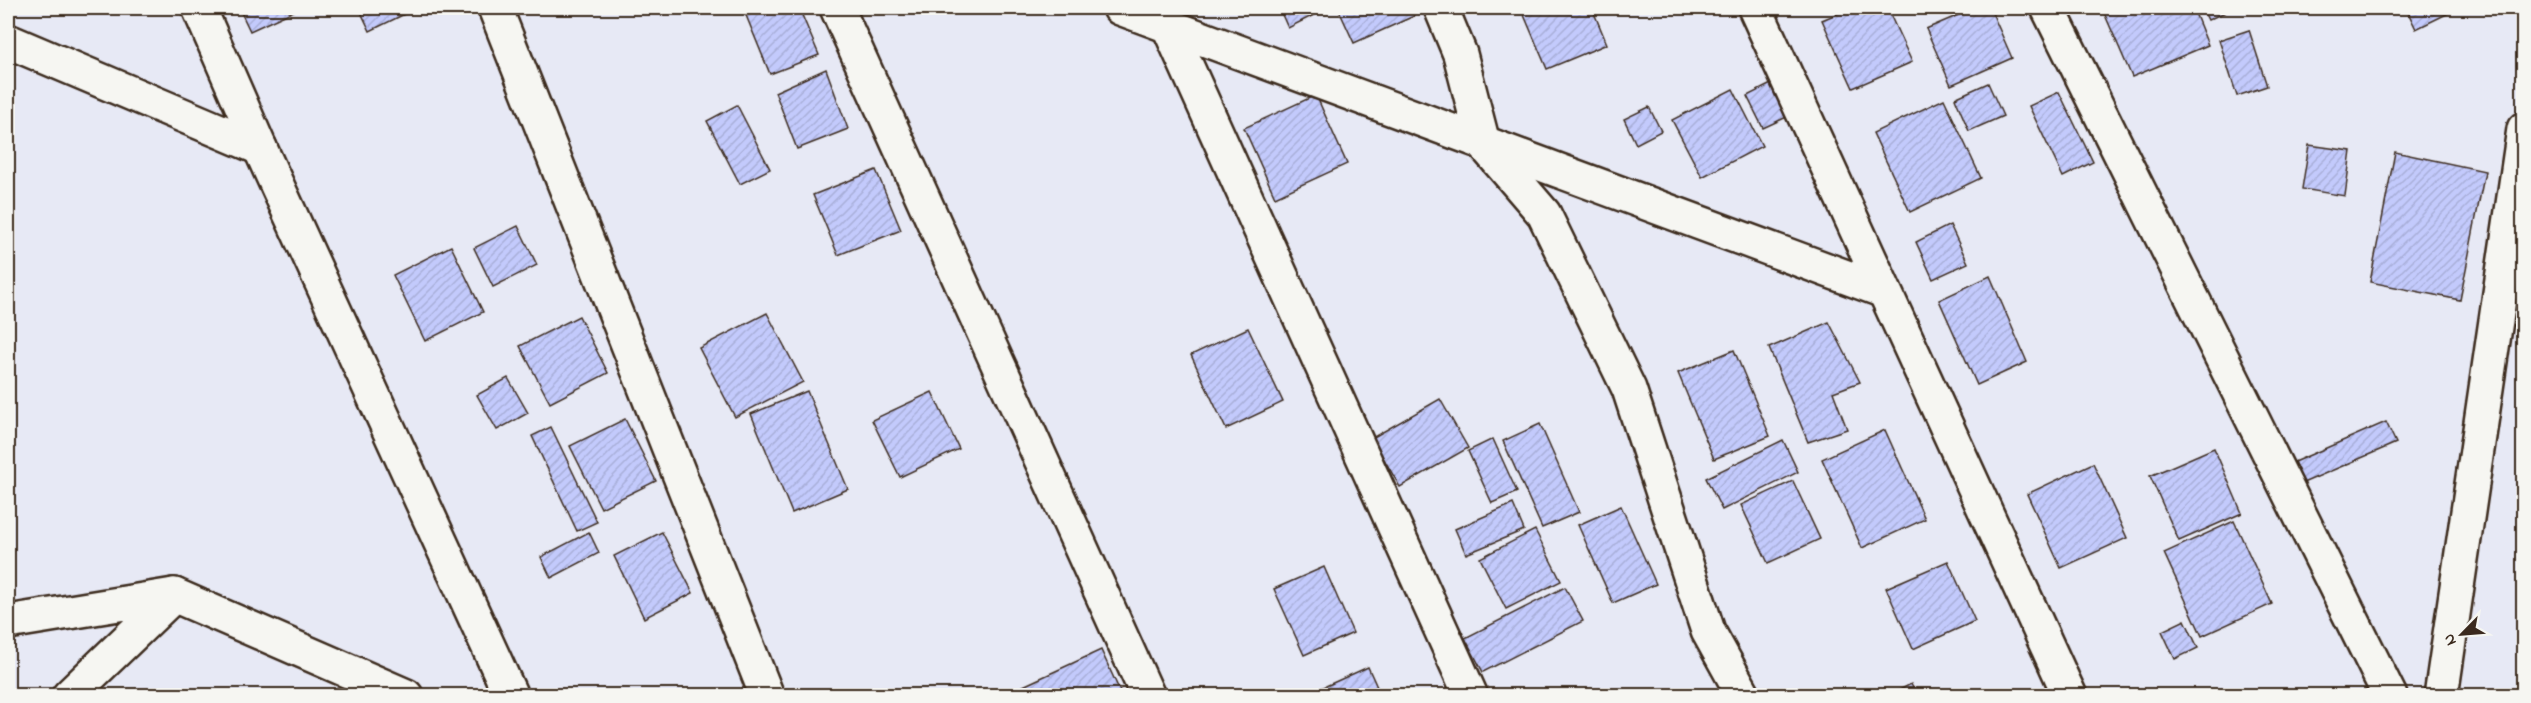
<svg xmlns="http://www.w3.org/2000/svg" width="2531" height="703" font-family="'Indie Flower',sans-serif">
<defs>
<pattern id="building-hatch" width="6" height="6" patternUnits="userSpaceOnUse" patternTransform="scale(1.5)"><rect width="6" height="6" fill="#c3cafc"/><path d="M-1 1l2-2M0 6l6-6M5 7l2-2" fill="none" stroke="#a8aed8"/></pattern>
</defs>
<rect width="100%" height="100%" fill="#e7e9f5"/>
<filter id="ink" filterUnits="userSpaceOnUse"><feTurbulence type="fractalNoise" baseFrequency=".0167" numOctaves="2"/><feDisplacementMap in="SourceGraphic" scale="12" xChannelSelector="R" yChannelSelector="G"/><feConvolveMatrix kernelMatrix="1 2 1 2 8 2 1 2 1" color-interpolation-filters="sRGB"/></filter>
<g filter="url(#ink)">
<g fill="url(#building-hatch)" stroke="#3b2a1e" stroke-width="1.5">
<path d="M 239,8 L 300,8 L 250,31 Z"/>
<path d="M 359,8 L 417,8 L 370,31 Z"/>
<path d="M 743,8 L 799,8 L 819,55 L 770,74 Z"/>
<path d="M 1279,8 L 1312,8 L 1316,14 L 1288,28 Z"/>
<path d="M 1338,8 L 1411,8 L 1414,16 L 1354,43 Z"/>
<path d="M 1521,8 L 1592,8 L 1607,44 L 1547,69 Z"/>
<path d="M 1851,8 L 1887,8 L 1912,62 L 1853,88 L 1822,20 Z"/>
<path d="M 1975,8 L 1990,8 L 2012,58 L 1951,85 L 1926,29 Z"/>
<path d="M 2102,8 L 2193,8 L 2208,45 L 2132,77 Z"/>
<path d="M 2202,8 L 2234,8 L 2208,20 Z"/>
<path d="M 2406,8 L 2453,8 L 2455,10 L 2416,29 Z"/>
<path d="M 2249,30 L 2267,86 L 2237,96 L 2219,40 Z"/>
<path d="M 826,69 L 848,129 L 797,149 L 775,92 Z"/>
<path d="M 1773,83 L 1789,116 L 1763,128 L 1747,96 Z"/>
<path d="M 1988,83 L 2003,116 L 1969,131 L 1955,98 Z"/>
<path d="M 1733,89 L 1762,146 L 1702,177 L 1672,120 Z"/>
<path d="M 2059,92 L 2093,162 L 2063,177 L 2029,106 Z"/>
<path d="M 1316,95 L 1347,164 L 1275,197 L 1244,128 Z"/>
<path d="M 1944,99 L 1981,178 L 1910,212 L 1873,133 Z"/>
<path d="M 737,105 L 770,169 L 740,184 L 707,121 Z"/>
<path d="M 1649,107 L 1661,131 L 1636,144 L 1624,119 Z"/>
<path d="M 2309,145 L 2351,151 L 2345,196 L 2302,189 Z"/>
<path d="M 2395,152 L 2485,171 L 2460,300 L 2370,282 Z"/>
<path d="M 876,170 L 901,230 L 838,255 L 813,195 Z"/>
<path d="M 1950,225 L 1968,263 L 1933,279 L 1916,242 Z"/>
<path d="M 518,226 L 537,265 L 493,287 L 474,248 Z"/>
<path d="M 451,246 L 483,312 L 425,341 L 393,275 Z"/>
<path d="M 1990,276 L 2027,362 L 1977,385 L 1939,300 Z"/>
<path d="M 767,313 L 803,382 L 735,417 L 699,348 Z"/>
<path d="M 579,316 L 608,373 L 550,403 L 520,346 Z"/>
<path d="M 1829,322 L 1860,382 L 1833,392 L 1847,429 L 1808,442 L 1769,348 Z"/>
<path d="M 1248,328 L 1283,402 L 1226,429 L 1191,355 Z"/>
<path d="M 1734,350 L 1770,436 L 1714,459 L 1678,373 Z"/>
<path d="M 508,378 L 528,413 L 497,430 L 477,395 Z"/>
<path d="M 807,391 L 848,489 L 792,513 L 751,414 Z"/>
<path d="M 932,392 L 959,449 L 900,477 L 872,420 Z"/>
<path d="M 1440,399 L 1468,448 L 1400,487 L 1372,438 Z"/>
<path d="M 625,419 L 656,481 L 601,508 L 570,446 Z"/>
<path d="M 2386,422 L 2396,443 L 2303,483 L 2294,462 Z"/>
<path d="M 1540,424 L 1579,512 L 1542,528 L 1503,441 Z"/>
<path d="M 551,427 L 597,522 L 577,531 L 532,436 Z"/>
<path d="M 1885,430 L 1925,519 L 1862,548 L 1822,459 Z"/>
<path d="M 1493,439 L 1517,492 L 1492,503 L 1468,451 Z"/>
<path d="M 1783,440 L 1798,472 L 1722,510 L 1706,478 Z"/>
<path d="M 2214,448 L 2242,513 L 2179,541 L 2150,476 Z"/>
<path d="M 2093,463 L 2127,538 L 2061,568 L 2027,494 Z"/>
<path d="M 1793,481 L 1820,539 L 1768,563 L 1741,505 Z"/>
<path d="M 1513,504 L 1524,530 L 1466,554 L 1455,529 Z"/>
<path d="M 1621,506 L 1656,584 L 1613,603 L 1578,525 Z"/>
<path d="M 2234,521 L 2272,604 L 2202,636 L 2164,553 Z"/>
<path d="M 1535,530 L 1561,581 L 1506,609 L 1480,558 Z"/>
<path d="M 589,532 L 599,553 L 551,578 L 541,557 Z"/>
<path d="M 662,532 L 693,593 L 644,618 L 614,556 Z"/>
<path d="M 1948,561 L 1975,621 L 1913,649 L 1886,588 Z"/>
<path d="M 1324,567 L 1353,633 L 1304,655 L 1274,589 Z"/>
<path d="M 1565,587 L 1583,621 L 1483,672 L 1465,638 Z"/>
<path d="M 2185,620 L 2198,648 L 2175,659 L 2162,631 Z"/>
<path d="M 1101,650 L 1122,696 L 1022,696 L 1019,688 Z"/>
<path d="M 1368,667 L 1381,696 L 1317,696 L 1315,691 Z"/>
<path d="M 1911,684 L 1917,696 L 1888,696 Z"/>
</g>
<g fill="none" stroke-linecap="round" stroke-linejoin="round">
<g stroke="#3b2a1e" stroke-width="38">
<g id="minor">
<path d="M 199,8 L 260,148 L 511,696"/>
<path d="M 495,8 L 767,696"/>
<path d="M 837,8 L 1148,696"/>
<path d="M 1120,8 L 1884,291"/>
<path d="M 1441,8 L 1460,54 L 1483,143 L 1544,214 L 1629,389 L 1708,631 L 1744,696"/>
<path d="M 1755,8 L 2070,696"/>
<path d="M 2048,8 L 2390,696"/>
<path d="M 1163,14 L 1471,696"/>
<path d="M 8,41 L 260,148"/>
<path d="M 174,595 L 406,696"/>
<path d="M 8,622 L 174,595 L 69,696"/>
<path d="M 2441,696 L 2524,129"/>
</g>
</g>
<use href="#minor" stroke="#f6f6f2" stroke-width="33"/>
</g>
</g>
<rect width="2531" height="703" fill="none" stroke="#f6f6f2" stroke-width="30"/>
<rect x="15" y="15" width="2501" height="673" fill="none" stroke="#3b2a1e" stroke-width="2" filter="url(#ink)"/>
<g transform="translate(2462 634) rotate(245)" stroke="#f6f6f2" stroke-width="4.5" paint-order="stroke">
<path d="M0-4.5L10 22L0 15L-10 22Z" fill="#3b2a1e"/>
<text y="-9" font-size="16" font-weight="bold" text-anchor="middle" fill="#3b2a1e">N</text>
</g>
</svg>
